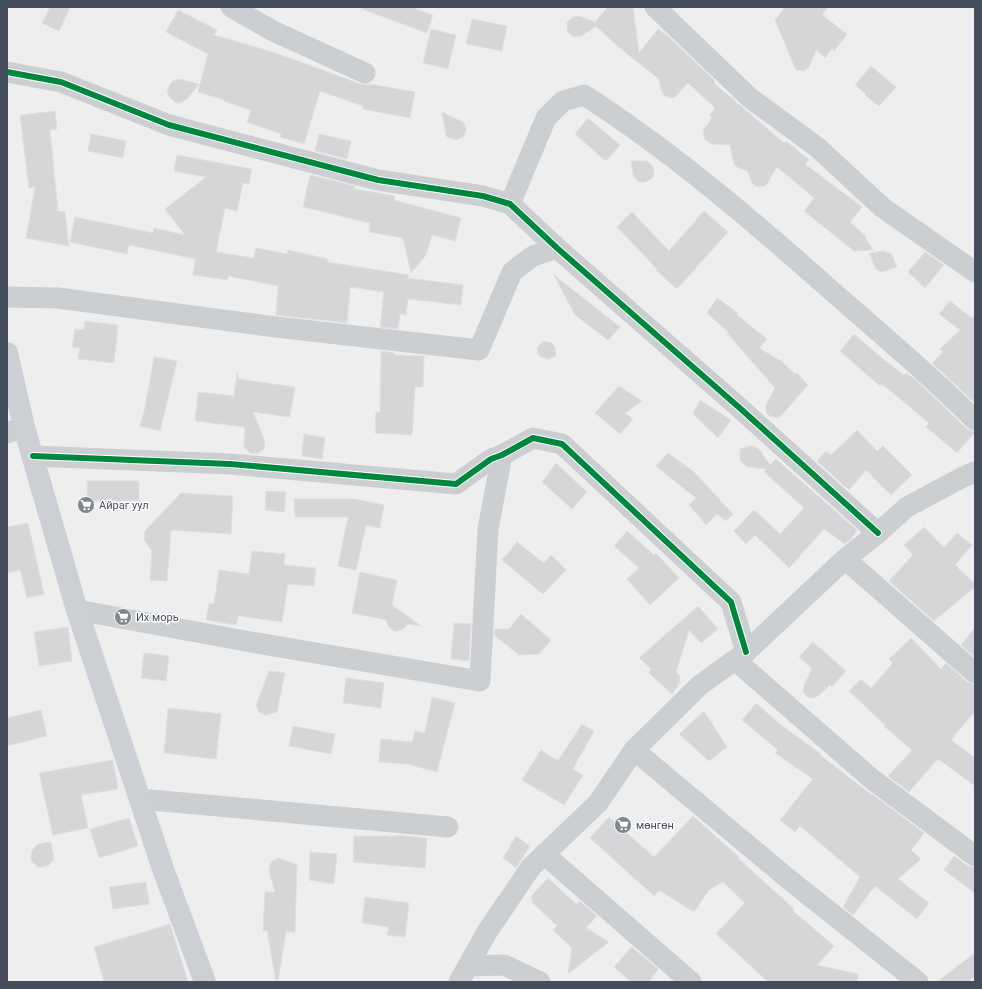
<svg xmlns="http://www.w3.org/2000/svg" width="982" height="989" font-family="Roboto,sans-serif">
<rect width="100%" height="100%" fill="#efeeee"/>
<g fill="#d6d6d8" stroke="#e0e0e1">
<path d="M 50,7 L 70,7 L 59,31 L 42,23 Z"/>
<path d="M 362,7 L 411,7 L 433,15 L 427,33 L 362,9 Z"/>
<path d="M 608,7 L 633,7 L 639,53 L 658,29 L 670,38 L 715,81 L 714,83 L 784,143 L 786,141 L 809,160 L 805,164 L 862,207 L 850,222 L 864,235 L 873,250 L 854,251 L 804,211 L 814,198 L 777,167 L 767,184 L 765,186 L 758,187 L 753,184 L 747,171 L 737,167 L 734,164 L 730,145 L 712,144 L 705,140 L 703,133 L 704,129 L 712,118 L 710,115 L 715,108 L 688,83 L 675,97 L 672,98 L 665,96 L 661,90 L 659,79 L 621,49 L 596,26 L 581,36 L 574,37 L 568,33 L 567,29 L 567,22 L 572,17 L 579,16 L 595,22 Z"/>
<path d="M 785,7 L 828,7 L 822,15 L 847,34 L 834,51 L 832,49 L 825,58 L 816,50 L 809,67 L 804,71 L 796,70 L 775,20 Z"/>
<path d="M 178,10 L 217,30 L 214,35 L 276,53 L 360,84 L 366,85 L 370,84 L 415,92 L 410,118 L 363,109 L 363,106 L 320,91 L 304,144 L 280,137 L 281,134 L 247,122 L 251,110 L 224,101 L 224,100 L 198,92 L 208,54 L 166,32 Z"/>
<path d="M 472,19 L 507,26 L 502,51 L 466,44 Z"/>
<path d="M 431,29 L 456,35 L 448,69 L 423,63 Z"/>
<path d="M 871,66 L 896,87 L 879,106 L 865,95 L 866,94 L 855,85 Z"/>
<path d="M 180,79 L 199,84 L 187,99 L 180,103 L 176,103 L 170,98 L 167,91 L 170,84 L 173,81 Z"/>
<path d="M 55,111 L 57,129 L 50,130 L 58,211 L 65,212 L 69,246 L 26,238 L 35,187 L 29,188 L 20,115 Z"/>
<path d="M 442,112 L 463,122 L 466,128 L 466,131 L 463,137 L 456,140 L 449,138 L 446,136 Z"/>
<path d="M 588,118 L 620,145 L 606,161 L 575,134 Z"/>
<path d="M 91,134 L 126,141 L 123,158 L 88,151 Z"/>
<path d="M 319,134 L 351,141 L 347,159 L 315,151 Z"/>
<path d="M 177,155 L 252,169 L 249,184 L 243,183 L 237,211 L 225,208 L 216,252 L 254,258 L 256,248 L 287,254 L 288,250 L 328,259 L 327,262 L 409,275 L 407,278 L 463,285 L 461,305 L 408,299 L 406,315 L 400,314 L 398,329 L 380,327 L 384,292 L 350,287 L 347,323 L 276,315 L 278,286 L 228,276 L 228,280 L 193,275 L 195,259 L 129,245 L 127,254 L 70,242 L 75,217 L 153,233 L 154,228 L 185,235 L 165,209 L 206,177 L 174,171 Z"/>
<path d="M 631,161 L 646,161 L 651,164 L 654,170 L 653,177 L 651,179 L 645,182 L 638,182 L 633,175 Z"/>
<path d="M 310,175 L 355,186 L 355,189 L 395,196 L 394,200 L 461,218 L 455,241 L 432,235 L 426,255 L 411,273 L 403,238 L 369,232 L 370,223 L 303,207 Z"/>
<path d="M 704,211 L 728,232 L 677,289 L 656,270 L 657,269 L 617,227 L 632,212 L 669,251 Z"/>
<path d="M 883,251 L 889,253 L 892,255 L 897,267 L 882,272 L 876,269 L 869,253 Z"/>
<path d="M 925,252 L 944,265 L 925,288 L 908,272 Z"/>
<path d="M 554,275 L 620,327 L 608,340 L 575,315 Z"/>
<path d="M 717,298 L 738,313 L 737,315 L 767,339 L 759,348 L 781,361 L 795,374 L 797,373 L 808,385 L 780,417 L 777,418 L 770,416 L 767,414 L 765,407 L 775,388 L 727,333 L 728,332 L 707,313 Z"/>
<path d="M 950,301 L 972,318 L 975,316 L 975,403 L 932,363 L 943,352 L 940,349 L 960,330 L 939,314 Z"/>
<path d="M 85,321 L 118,325 L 114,363 L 78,359 L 80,348 L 72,347 L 75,329 L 84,330 Z"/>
<path d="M 854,334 L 883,359 L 904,375 L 906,373 L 916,380 L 967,429 L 975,432 L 957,453 L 926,427 L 929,423 L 882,384 L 880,386 L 840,351 Z"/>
<path d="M 544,341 L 552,343 L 555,347 L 556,356 L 549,359 L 541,357 L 538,354 L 537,349 L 540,344 Z"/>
<path d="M 381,351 L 395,353 L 395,355 L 424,356 L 423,387 L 415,387 L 412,435 L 375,433 L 376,412 L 380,413 Z"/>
<path d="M 154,357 L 177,361 L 160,431 L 140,426 L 145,408 Z"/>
<path d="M 237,373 L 239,379 L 295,387 L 290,417 L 253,412 L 265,441 L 264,449 L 258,453 L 251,454 L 244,447 L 245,427 L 195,421 L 198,392 L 234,396 Z"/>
<path d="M 619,386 L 642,401 L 625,413 L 633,419 L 620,434 L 595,413 Z"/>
<path d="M 700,400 L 731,420 L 718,438 L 693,414 Z"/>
<path d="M 857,430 L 877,451 L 883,446 L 912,475 L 891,495 L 866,470 L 849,490 L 817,461 L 826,451 L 831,455 Z"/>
<path d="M 304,434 L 325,438 L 322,459 L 302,456 Z"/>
<path d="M 750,446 L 753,446 L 759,449 L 770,465 L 776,459 L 857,530 L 851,539 L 845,544 L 824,529 L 789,568 L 755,535 L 746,544 L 734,531 L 754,510 L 780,534 L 804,508 L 764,472 L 767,469 L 748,467 L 742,463 L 740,460 L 740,449 Z"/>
<path d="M 668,453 L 694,472 L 733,514 L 726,521 L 717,514 L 706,525 L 689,505 L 696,498 L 656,466 Z"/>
<path d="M 556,463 L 587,492 L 572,509 L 542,482 Z"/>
<rect x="87" y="481" width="52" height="20"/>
<path d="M 266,491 L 286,492 L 284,512 L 265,510 Z"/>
<path d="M 181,493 L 233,496 L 231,534 L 171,530 L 167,581 L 150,580 L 152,551 L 145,541 L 144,538 L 145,531 Z"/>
<path d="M 294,499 L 355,499 L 384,505 L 380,528 L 366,525 L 356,570 L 338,566 L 348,517 L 295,517 Z"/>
<path d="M 28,523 L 44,594 L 27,598 L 20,570 L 7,573 L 7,527 Z"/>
<path d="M 924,527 L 944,548 L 957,533 L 972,545 L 955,565 L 975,584 L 975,587 L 934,621 L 889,581 L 913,555 L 904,545 Z"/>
<path d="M 627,531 L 654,555 L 656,553 L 679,578 L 650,605 L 627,579 L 639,568 L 614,546 Z"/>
<path d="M 517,542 L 544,563 L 551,555 L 566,570 L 543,594 L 502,560 Z"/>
<path d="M 252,551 L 285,554 L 284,565 L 316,568 L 314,586 L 288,584 L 282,622 L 238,616 L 236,625 L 206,620 L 209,603 L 214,604 L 219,570 L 249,574 Z"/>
<path d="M 360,572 L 397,580 L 392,605 L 421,626 L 407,624 L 407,625 L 403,629 L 397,631 L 394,631 L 389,627 L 386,620 L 352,613 Z"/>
<path d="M 698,606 L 718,629 L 701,643 L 689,630 L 676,672 L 680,676 L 680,682 L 672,694 L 649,673 L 651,669 L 639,658 Z"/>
<path d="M 521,614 L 551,640 L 539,654 L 519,655 L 494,635 L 495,629 L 509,629 Z"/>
<path d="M 454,623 L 471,624 L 469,661 L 451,659 Z"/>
<path d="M 68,627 L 72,661 L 39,666 L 34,632 Z"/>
<path d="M 975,628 L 975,657 L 961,645 Z"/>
<path d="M 911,638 L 941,669 L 946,663 L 967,682 L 975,685 L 975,711 L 951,740 L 975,758 L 975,786 L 938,759 L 909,792 L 888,776 L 912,750 L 884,726 L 885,725 L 849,691 L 861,679 L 871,688 L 893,663 L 889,659 Z"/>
<path d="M 813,642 L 846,671 L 832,687 L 830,685 L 818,696 L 813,698 L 808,697 L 803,692 L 804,685 L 812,669 L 799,657 Z"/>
<path d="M 144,653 L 169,656 L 166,681 L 141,678 Z"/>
<path d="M 269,671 L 285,673 L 277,712 L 266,715 L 259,712 L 256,705 Z"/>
<path d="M 346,678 L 384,683 L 381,708 L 343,703 Z"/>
<path d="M 432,697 L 455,703 L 437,772 L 407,764 L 379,762 L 381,739 L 412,742 L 415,731 L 425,733 Z"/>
<path d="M 756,703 L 781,725 L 821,754 L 820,755 L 872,795 L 872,794 L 924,833 L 911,850 L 921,859 L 898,879 L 929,903 L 917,919 L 875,886 L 853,915 L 843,907 L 860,877 L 800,826 L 795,832 L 780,820 L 813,779 L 775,753 L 778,750 L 742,720 Z"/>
<path d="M 168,708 L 221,714 L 216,759 L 164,753 Z"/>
<path d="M 41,710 L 47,736 L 7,746 L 7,718 Z"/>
<path d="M 704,711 L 727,747 L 709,761 L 679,734 Z"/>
<path d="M 582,724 L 594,731 L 573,769 L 583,775 L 564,805 L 522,780 L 541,750 L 558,761 Z"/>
<path d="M 293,726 L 335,734 L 331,754 L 289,746 Z"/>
<path d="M 113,760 L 118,789 L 81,795 L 88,828 L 53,835 L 39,773 Z"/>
<path d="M 693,816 L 739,857 L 738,858 L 794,909 L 793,911 L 834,946 L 817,965 L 858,974 L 857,982 L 768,982 L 716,934 L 745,903 L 723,882 L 709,890 L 694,912 L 659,890 L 654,896 L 590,838 L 609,817 L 654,857 Z"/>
<path d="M 129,818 L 138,846 L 99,858 L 90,829 Z"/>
<path d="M 397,835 L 427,838 L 425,868 L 353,862 L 354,836 L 397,836 Z"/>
<path d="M 516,836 L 530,846 L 516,868 L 503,858 Z"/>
<path d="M 51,842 L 54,859 L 49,865 L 42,867 L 38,867 L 32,862 L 31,858 L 32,850 L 38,844 Z"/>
<path d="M 310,852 L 337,854 L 334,884 L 309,880 Z"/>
<path d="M 954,856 L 968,866 L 975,868 L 975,893 L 944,870 Z"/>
<path d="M 279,858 L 297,865 L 295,932 L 286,932 L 278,981 L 276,981 L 267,931 L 263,931 L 265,892 L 275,892 L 269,871 L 269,867 L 272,861 Z"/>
<path d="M 548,878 L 576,904 L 580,901 L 597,916 L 586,928 L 609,942 L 568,974 L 572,948 L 553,930 L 557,926 L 532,902 L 532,895 Z"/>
<path d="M 146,882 L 149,904 L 113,909 L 109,887 Z"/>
<path d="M 365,897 L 409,903 L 405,937 L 387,935 L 389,927 L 362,923 Z"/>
<path d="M 170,924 L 188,982 L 104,982 L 94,947 Z"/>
<path d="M 632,947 L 658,969 L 649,982 L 631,982 L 614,967 Z"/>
<path d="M 975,953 L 975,976 L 968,982 L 937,982 Z"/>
</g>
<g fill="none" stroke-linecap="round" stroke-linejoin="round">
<g stroke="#cccfd2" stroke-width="21">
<path d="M 231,7 L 273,31 L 365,73"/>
<path d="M 655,7 L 750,98 L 817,147 L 883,208 L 975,272"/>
<path d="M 7,72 L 61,82 L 169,125 L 378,180 L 483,196 L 510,204 L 557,248 L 742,410 L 878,533"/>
<path d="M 510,204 L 546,118 L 563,101 L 584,95 C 673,152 754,222 833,292 C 881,334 930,375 975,420"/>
<path d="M 7,297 L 58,298 L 276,327 L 479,350 L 512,272 L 533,256 L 557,248"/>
<path d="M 7,433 L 24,427"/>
<path d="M 33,456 L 230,464 L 456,484 L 491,459 L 502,455 L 533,438 L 562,444 L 731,602 L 746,652"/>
<path d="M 845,559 L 975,673"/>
<path d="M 77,610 L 251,642 L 480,681 L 488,529 L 502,455"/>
<path d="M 735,660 L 873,780 L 975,856"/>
<path d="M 634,750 L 792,882 L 918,982"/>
<path d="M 140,799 L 448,827"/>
<path d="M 544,854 L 691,982"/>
<path d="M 468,966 L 504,965 L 540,982"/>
<path d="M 459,982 L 487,932 L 531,867 L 598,803 L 634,750 L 700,685 L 746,652 L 845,559 L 878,533 L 907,507 L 963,477 L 975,472"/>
</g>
<path stroke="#cccfd4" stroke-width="22" d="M 7,353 L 24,427 L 77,610 L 163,869 L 205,982"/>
<g stroke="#fff" stroke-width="8">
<g id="cycleway">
<path d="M 7,72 L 61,82 L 169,125 L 378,180 L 483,196 L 510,204 L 557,248 L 742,410 L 878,533"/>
<path d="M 33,456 L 230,464 L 456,484 L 491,459 L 502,455 L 533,438 L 562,444 L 731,602 L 746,652"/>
</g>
</g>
<use href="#cycleway" stroke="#00873e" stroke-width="6"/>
</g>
<defs>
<g id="supermarket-disc" transform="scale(0.9)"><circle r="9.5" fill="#80868f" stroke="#fff"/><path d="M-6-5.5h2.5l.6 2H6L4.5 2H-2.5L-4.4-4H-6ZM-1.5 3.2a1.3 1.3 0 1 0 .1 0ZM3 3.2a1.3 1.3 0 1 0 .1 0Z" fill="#fff"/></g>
</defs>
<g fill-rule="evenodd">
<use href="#supermarket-disc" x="86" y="505"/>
<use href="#supermarket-disc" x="123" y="617"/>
<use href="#supermarket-disc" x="623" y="825"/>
</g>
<g text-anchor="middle" stroke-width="3" stroke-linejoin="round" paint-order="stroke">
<g font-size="11" fill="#444e5c" stroke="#fff" text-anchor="start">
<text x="99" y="509">Айраг уул</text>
<text x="136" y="621">Их морь</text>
<text x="636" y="829">мөнгөн</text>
</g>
</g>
<rect width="982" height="989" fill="none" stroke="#444e5c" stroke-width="16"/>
</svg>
